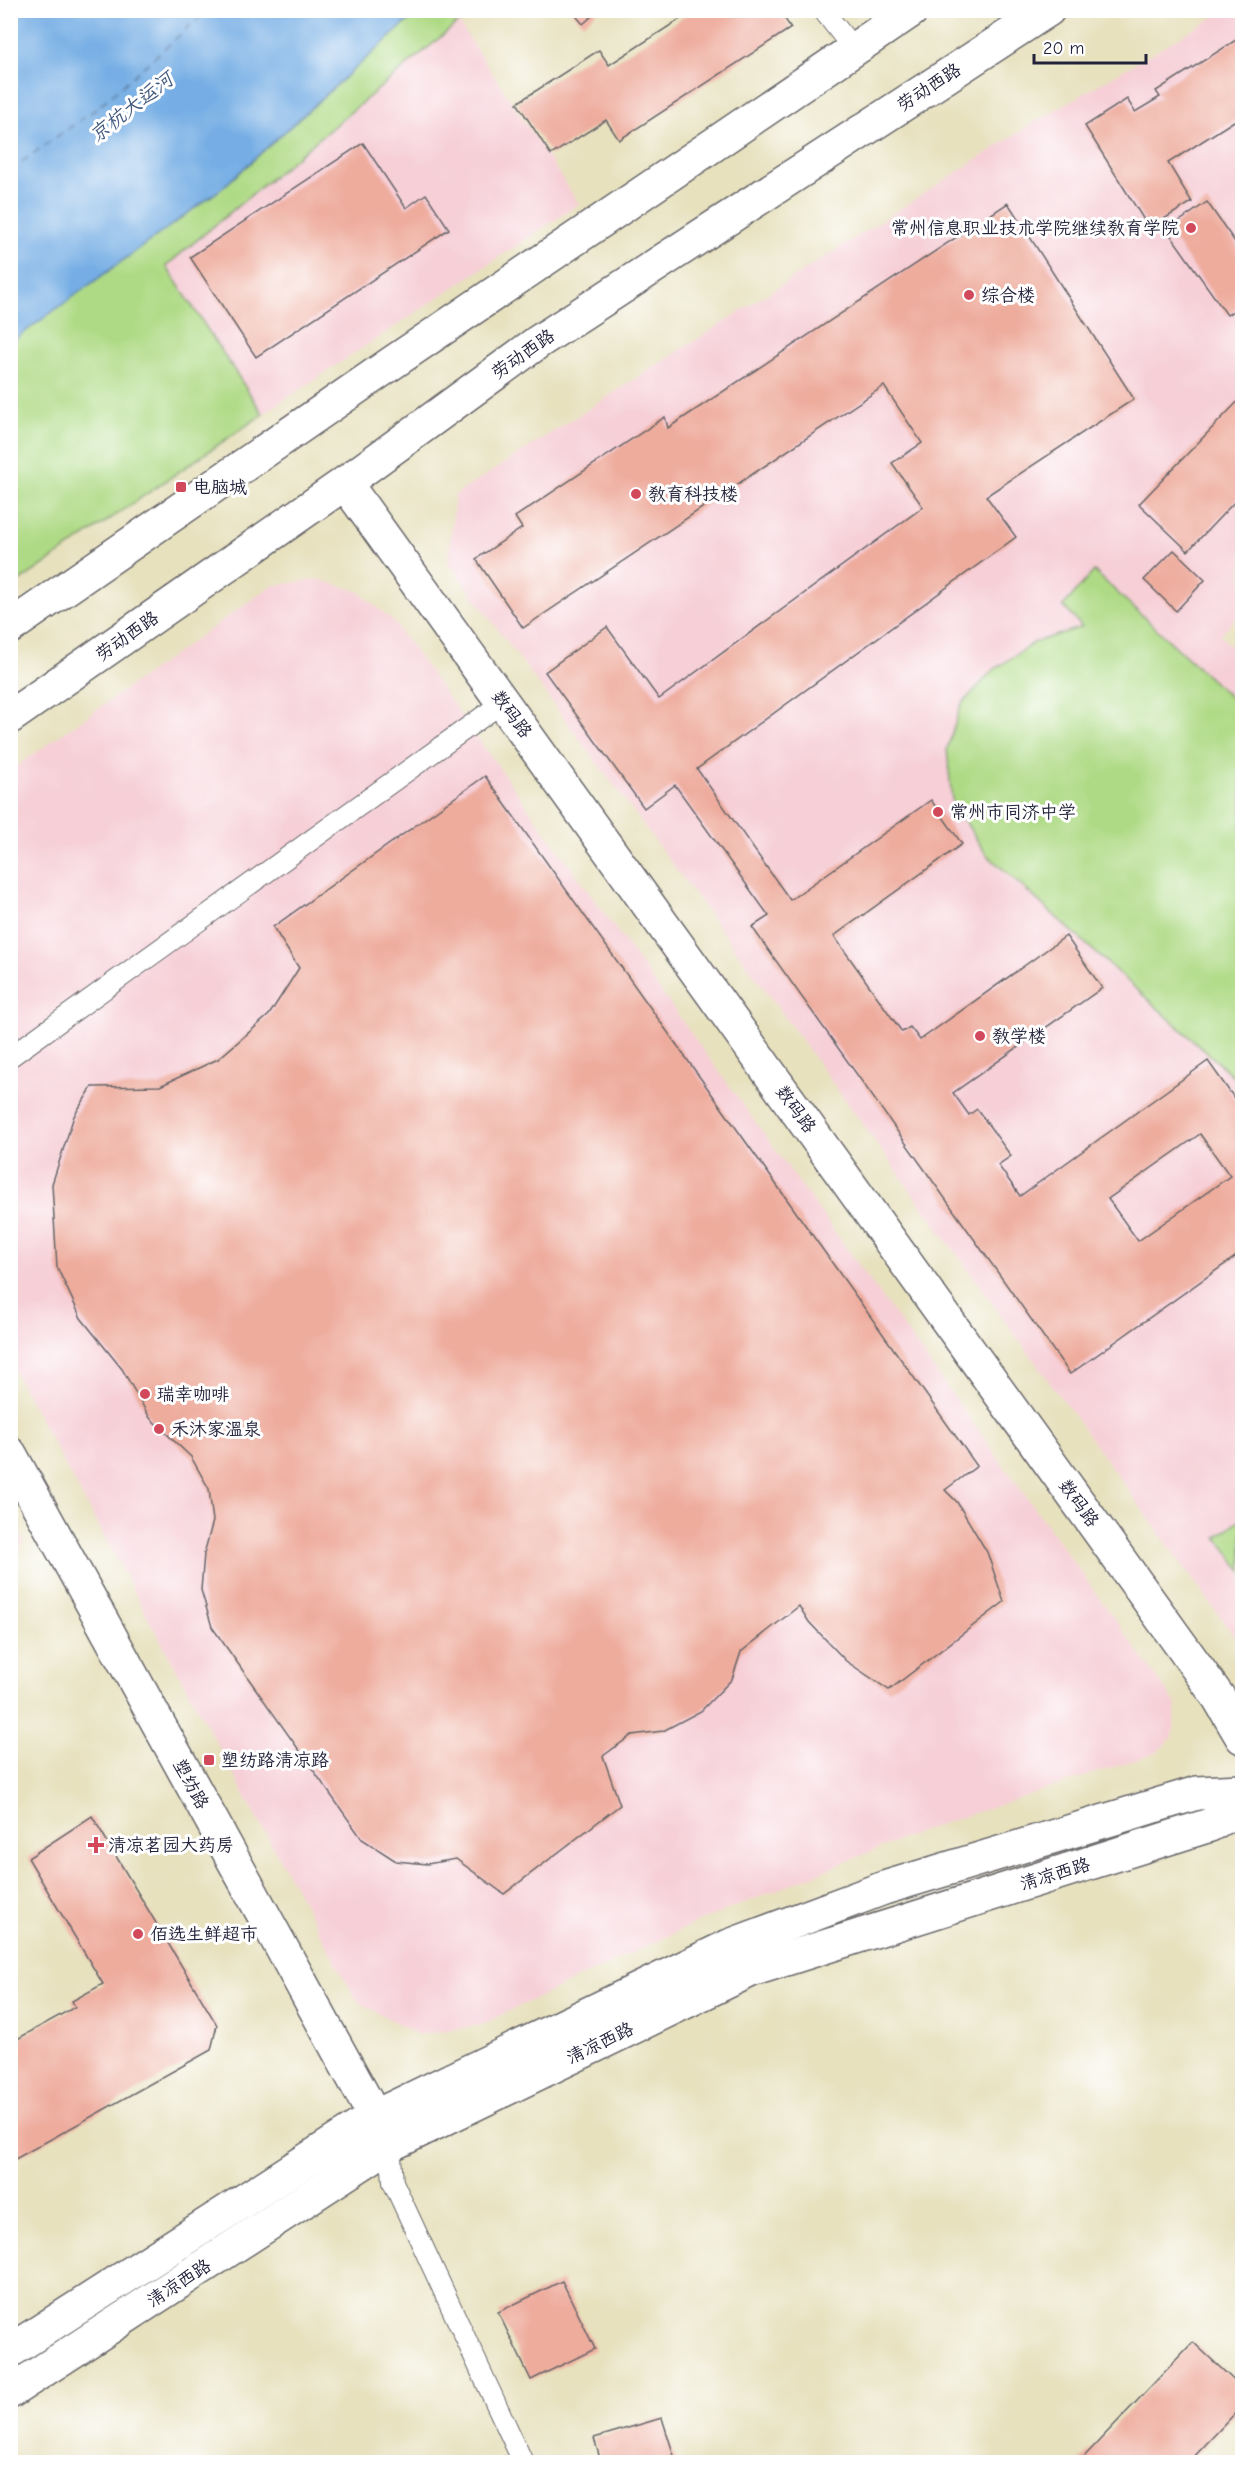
<svg xmlns="http://www.w3.org/2000/svg" width="1253" height="2473" font-family="'Comic Neue','LXGW WenKai TC',sans-serif">
<rect width="100%" height="100%" fill="#fff"/>
<filter id="ink" filterUnits="userSpaceOnUse"><feTurbulence type="fractalNoise" baseFrequency=".0167" numOctaves="2"/><feDisplacementMap in="SourceGraphic" scale="12" xChannelSelector="R" yChannelSelector="G"/><feConvolveMatrix kernelMatrix="1 2 1 2 8 2 1 2 1" color-interpolation-filters="sRGB"/></filter>
<filter id="wash" filterUnits="userSpaceOnUse"><feTurbulence type="fractalNoise" baseFrequency=".008" numOctaves="4" result="noise"/><feDisplacementMap in="SourceGraphic" scale="24" xChannelSelector="R" yChannelSelector="G"/><feGaussianBlur stdDeviation="1.35" result="paint"/><feColorMatrix in="noise" values="0 0 0 0 0 0 0 0 0 0 0 0 0 0 0 0 0 1.4 0 .05"/><feComposite in="paint" operator="in"/></filter>
<g filter="url(#wash)">
<rect width="100%" height="100%" fill="#e7e1be"/>
<g fill="#f6cfd7">
<path d="M 1224,11 L 1242,11 L 1242,611 L 1220,635 L 1242,658 L 1242,1647 L 747,965 L 448,562 L 455,495 L 1035,122 Z"/>
<path d="M 459,23 L 579,204 L 263,414 L 166,266 Z"/>
<path d="M 317,579 L 358,591 L 393,621 L 1176,1704 L 1173,1737 L 1156,1753 L 932,1827 L 695,1923 L 480,2025 L 418,2035 L 357,2001 L 11,1366 L 10,771 L 271,586 Z"/>
<path d="M 10,1518 L 25,1543 L 11,1551 L 10,1551 Z"/>
</g>
<g fill="#afda85" stroke="#687e60" stroke-width="1.5">
<path d="M 419,11 L 472,11 L 166,266 L 263,414 L 11,587 L 10,342 L 221,189 Z"/>
<path d="M 1094,571 L 1242,708 L 1242,1084 L 986,854 L 952,801 L 947,749 L 961,705 L 992,671 L 1035,642 L 1082,627 L 1063,606 Z"/>
<path d="M 1242,1518 L 1242,1571 L 1217,1537 Z"/>
</g>
<path fill="#74ade4" stroke="#4b6890" stroke-width="1.5" d="M 11,10 L 419,10 L 419,11 L 221,189 L 11,342 Z"/>
<g fill="none" stroke-linecap="round" stroke-linejoin="round">
<path stroke="#435a7f" stroke-width="1.5" stroke-dasharray="8 6" stroke-linecap="butt" d="M 10,170 L 96,109 L 208,10"/>
</g>
<g id="blocks">
<g fill="#eeac9d" fill-rule="evenodd">
<path d="M 571,10 L 599,10 L 583,24 Z"/>
<path d="M 694,10 L 779,10 L 791,28 L 619,140 L 606,120 L 551,155 L 517,103 L 599,50 L 609,65 Z"/>
<path d="M 1242,36 L 1242,116 L 1168,163 L 1192,202 L 1149,228 L 1085,126 L 1127,99 L 1135,112 L 1160,97 L 1156,91 Z"/>
<path d="M 363,143 L 406,208 L 426,194 L 449,229 L 256,357 L 190,257 Z"/>
<path d="M 1207,202 L 1242,252 L 1242,305 L 1227,315 L 1167,230 Z"/>
<path d="M 1008,203 L 1134,399 L 986,496 L 1016,537 L 697,769 L 790,900 L 931,800 L 962,844 L 834,936 L 902,1032 L 910,1027 L 920,1040 L 1066,936 L 1102,988 L 953,1093 L 969,1115 L 977,1109 L 1011,1156 L 998,1165 L 1020,1196 L 1208,1061 L 1242,1109 L 1242,1252 L 1070,1374 L 752,927 L 769,916 L 675,785 L 644,808 L 545,672 L 607,627 L 659,699 L 923,507 L 892,463 L 922,443 L 884,386 L 523,628 L 476,559 L 522,528 L 515,517 L 665,417 L 668,428 ZM 1200,1134 L 1230,1176 L 1138,1241 L 1108,1199 Z"/>
<path d="M 1242,397 L 1242,494 L 1188,551 L 1139,504 Z"/>
<path d="M 1174,550 L 1205,580 L 1176,611 L 1144,580 Z"/>
<path d="M 485,776 L 977,1466 L 945,1490 L 957,1502 L 987,1552 L 1004,1602 L 889,1690 L 846,1661 L 809,1622 L 799,1606 L 741,1652 L 732,1679 L 701,1711 L 663,1731 L 632,1735 L 603,1756 L 620,1805 L 504,1894 L 456,1859 L 427,1864 L 396,1861 L 362,1839 L 212,1627 L 201,1590 L 204,1554 L 213,1521 L 209,1489 L 191,1457 L 150,1418 L 122,1369 L 81,1318 L 57,1267 L 52,1184 L 74,1116 L 92,1087 L 160,1086 L 218,1059 L 269,1015 L 299,968 L 273,927 Z"/>
<path d="M 92,1816 L 217,2025 L 211,2050 L 10,2162 L 10,2043 L 75,2007 L 72,2001 L 103,1984 L 28,1858 Z"/>
<path d="M 562,2281 L 595,2349 L 531,2380 L 498,2312 Z"/>
<path d="M 1193,2342 L 1242,2388 L 1242,2406 L 1189,2462 L 1079,2462 Z"/>
<path d="M 662,2418 L 676,2462 L 601,2462 L 594,2438 Z"/>
</g>
</g>
</g>
<g filter="url(#ink)">
<use href="#blocks" fill-opacity="0" stroke="#676569" stroke-width="1.5"/>
<g fill="none" stroke-linecap="round" stroke-linejoin="round">
<g stroke="#676569" stroke-width="22">
<g id="lane">
<path d="M 823,10 L 854,50"/>
<path d="M 10,1057 L 503,702"/>
<path d="M 390,2145 L 393,2182 L 523,2462"/>
</g>
</g>
<g stroke="#676569" stroke-width="36">
<g id="street">
<path d="M 345,483 L 1219,1698 L 1242,1737"/>
<path d="M 10,1454 L 388,2141"/>
</g>
</g>
<g stroke="#676569" stroke-width="36">
<g id="secondary">
<path d="M 10,2351 L 374,2117 L 729,1946 L 884,1888 L 1197,1793 L 1242,1791"/>
<path d="M 10,2392 L 390,2145 L 751,1970 L 1210,1825 L 1242,1806"/>
</g>
</g>
<g stroke="#676569" stroke-width="36">
<g id="primary">
<path d="M 10,627 L 392,363 L 912,10"/>
<path d="M 10,717 L 345,483 L 538,342 L 1048,10"/>
</g>
</g>
<use href="#lane" stroke="#fff" stroke-width="20"/>
<use href="#street" stroke="#fff" stroke-width="33"/>
<use href="#secondary" stroke="#fff" stroke-width="33"/>
<use href="#primary" stroke="#fff" stroke-width="33"/>
</g>
</g>
<g fill="#d1495b" stroke="#fff" stroke-width="2">
<circle cx="1191" cy="228" r="6"/>
<circle cx="969" cy="295" r="6"/>
<rect x="175" y="481" width="12" height="12" rx="3"/>
<circle cx="636" cy="494" r="6"/>
<circle cx="938" cy="812" r="6"/>
<circle cx="980" cy="1036" r="6"/>
<circle cx="145" cy="1394" r="6"/>
<circle cx="159" cy="1429" r="6"/>
<rect x="203" y="1754" width="12" height="12" rx="3"/>
<path d="M93 1836h6v6h6v6h-6v6h-6v-6h-6v-6h6z"/>
<circle cx="138" cy="1934" r="6"/>
</g>
<g text-anchor="middle" stroke-width="6" stroke-linejoin="round" paint-order="stroke">
<g font-size="18" fill="#22223b" stroke="#fff">
<text transform="translate(929 87) rotate(-33)" y="6">劳动西路</text>
<text transform="translate(523 354) rotate(-35)" y="6">劳动西路</text>
<text transform="translate(127 636) rotate(-35)" y="6">劳动西路</text>
<text transform="translate(512 714) rotate(54)" y="6">数码路</text>
<text transform="translate(796 1109) rotate(54)" y="6">数码路</text>
<text transform="translate(1079 1503) rotate(54)" y="6">数码路</text>
<text transform="translate(191 1784) rotate(61)" y="6">塑纺路</text>
<text transform="translate(1055 1874) rotate(-17)" y="6">清凉西路</text>
<text transform="translate(600 2043) rotate(-26)" y="6">清凉西路</text>
<text transform="translate(179 2283) rotate(-33)" y="6">清凉西路</text>
</g>
<g font-size="18" fill="#22223b" stroke="#fff" text-anchor="start">
<text x="1179" y="234" text-anchor="end">常州信息职业技术学院继续教育学院</text>
<text x="981" y="301">综合楼</text>
<text x="193" y="493">电脑城</text>
<text x="648" y="500">教育科技楼</text>
<text x="950" y="818">常州市同济中学</text>
<text x="992" y="1042">教学楼</text>
<text x="157" y="1400">瑞幸咖啡</text>
<text x="171" y="1435">禾沐家温泉</text>
<text x="221" y="1766">塑纺路清凉路</text>
<text x="108" y="1851">清凉茗园大药房</text>
<text x="150" y="1940">佰选生鲜超市</text>
</g>
<g font-size="20" font-style="italic" fill="#435a7f" stroke="#fff">
<text transform="translate(131 107) rotate(-38)" y="7">京杭大运河</text>
</g>
</g>
<rect width="1253" height="2473" fill="none" stroke="#fff" stroke-width="36"/>
<path d="M1034 54v9h112v-9" fill="none" stroke="#22223b" stroke-width="3"/>
<text x="1043" y="54" font-size="18" fill="#22223b" stroke="#ffffff" stroke-width="4.5" paint-order="stroke">20 m</text>
</svg>
